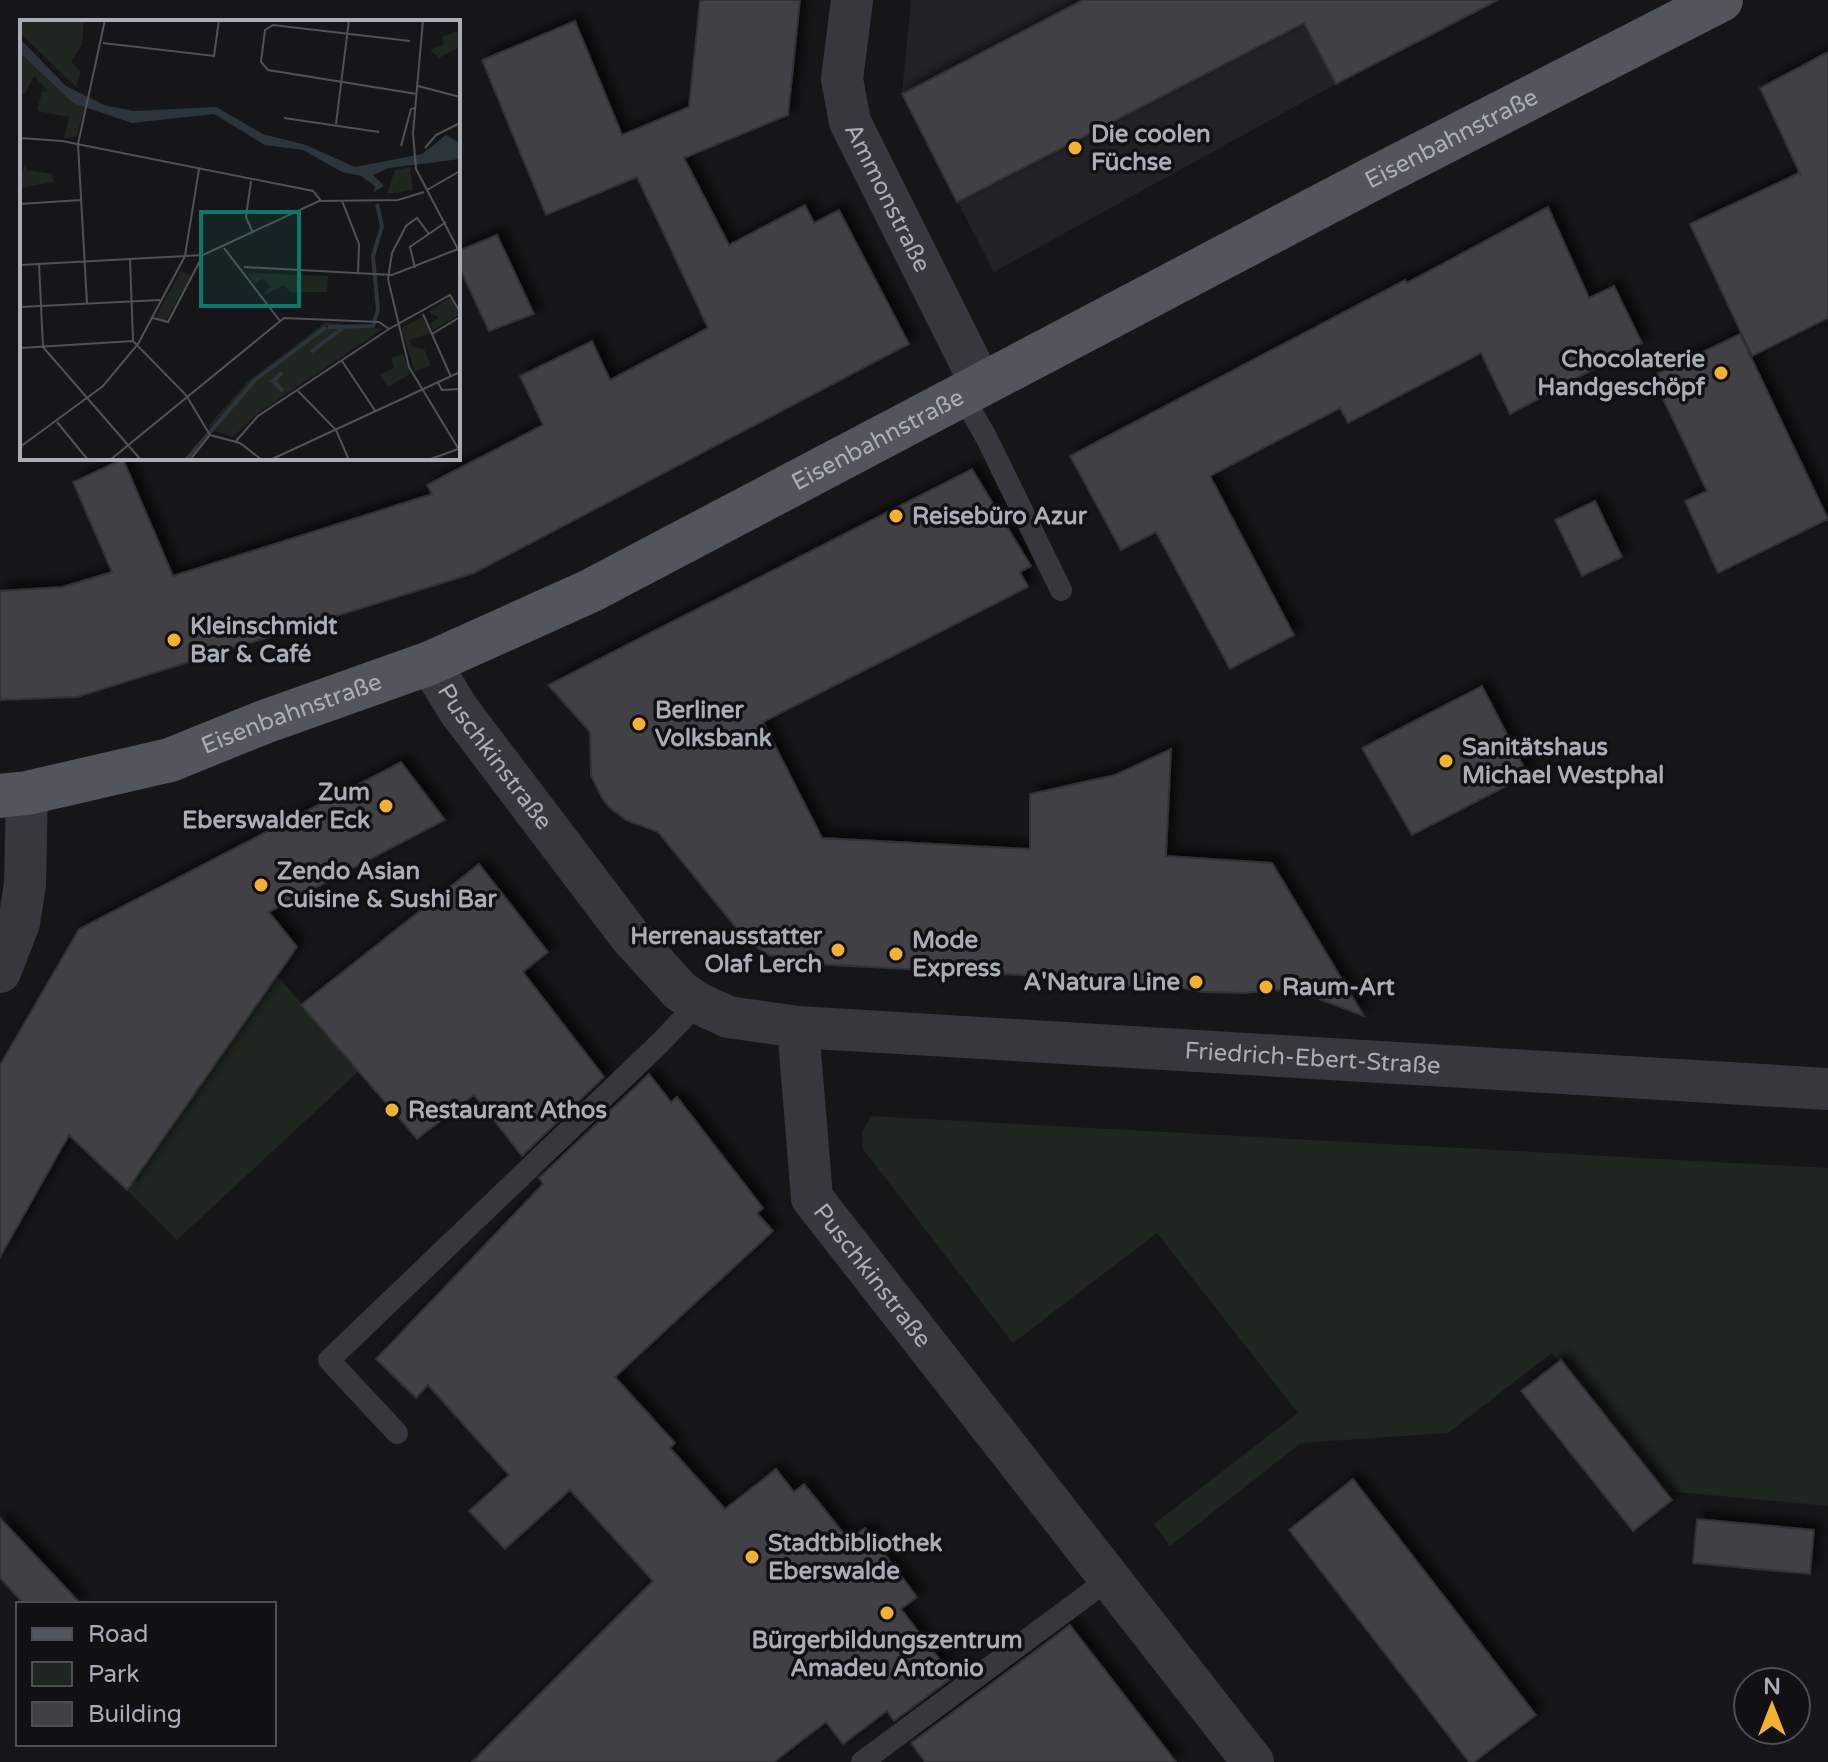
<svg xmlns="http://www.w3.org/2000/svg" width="1828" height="1762" font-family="'Varela Round',sans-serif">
<defs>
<filter id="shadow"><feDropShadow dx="7" dy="-7" stdDeviation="4" flood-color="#0009"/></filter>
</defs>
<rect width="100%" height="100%" fill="#161618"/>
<path fill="#222225" d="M 911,0 L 1292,0 L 1336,84 L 994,272 L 902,94 Z"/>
<g fill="#1e261f">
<path d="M 276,974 L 359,1071 L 177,1240 L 127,1190 Z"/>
<path d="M 871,1116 L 1828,1168 L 1828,1506 L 1666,1491 L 1552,1353 L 1448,1433 L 1301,1443 L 1170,1546 L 1154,1524 L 1298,1413 L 1157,1233 L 1013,1343 L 863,1149 L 862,1132 Z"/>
</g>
<g fill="#404145" stroke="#303034" stroke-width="2" filter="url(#shadow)">
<path d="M 700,0 L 800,0 L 788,115 L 684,158 L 729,245 L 805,205 L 814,223 L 839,210 L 909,344 L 474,573 L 77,697 L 0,700 L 0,591 L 62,587 L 112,572 L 73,482 L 123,459 L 173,576 L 432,494 L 427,485 L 543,425 L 520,376 L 592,341 L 610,380 L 708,328 L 637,177 L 546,215 L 482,60 L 575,21 L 622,135 L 689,107 Z"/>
<path d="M 1083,0 L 1498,0 L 1336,84 L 1304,23 L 957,202 L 902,94 Z"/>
<path d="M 1828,52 L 1828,318 L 1752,356 L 1690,224 L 1799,173 L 1801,176 L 1760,88 Z"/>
<path d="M 1548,207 L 1589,298 L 1614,286 L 1642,343 L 1510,414 L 1481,353 L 1348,423 L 1340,408 L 1210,476 L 1294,635 L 1230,669 L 1156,532 L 1121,550 L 1070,456 L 1405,280 L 1407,283 Z"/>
<path d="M 497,235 L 534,314 L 489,331 L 458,265 L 458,251 Z"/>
<path d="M 1740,334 L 1828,519 L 1718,573 L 1685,501 L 1707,491 L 1652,376 Z"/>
<path d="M 972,469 L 1031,566 L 1020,572 L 1028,587 L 763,722 L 822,838 L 1030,849 L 1030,794 L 1115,775 L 1171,749 L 1166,856 L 1272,863 L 1364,1016 L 1306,994 L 1280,990 L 1243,993 L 1202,992 L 1164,984 L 1110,987 L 1073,984 L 1073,978 L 794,963 L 769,955 L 747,941 L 658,832 L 626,820 L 609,807 L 602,798 L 591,776 L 590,732 L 548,685 Z"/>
<path d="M 1595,501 L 1622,557 L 1582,576 L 1555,520 Z"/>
<path d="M 1482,686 L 1528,775 L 1412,835 L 1362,748 Z"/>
<path d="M 401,762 L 445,820 L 269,912 L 297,947 L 127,1190 L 69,1135 L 0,1257 L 0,1065 L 79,929 Z"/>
<path d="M 479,864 L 548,952 L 523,972 L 604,1077 L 522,1156 L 474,1095 L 417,1139 L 301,1005 Z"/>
<path d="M 649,1074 L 671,1102 L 677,1097 L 763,1208 L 757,1213 L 773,1231 L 615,1377 L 675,1443 L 670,1448 L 725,1509 L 776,1469 L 794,1492 L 804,1484 L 849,1540 L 865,1528 L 917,1597 L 901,1609 L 953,1677 L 894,1721 L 887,1711 L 843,1744 L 826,1722 L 774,1762 L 472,1762 L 653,1581 L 570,1490 L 505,1549 L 469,1511 L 509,1475 L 428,1385 L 416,1398 L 376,1359 L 543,1184 L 539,1178 Z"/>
<path d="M 1561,1360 L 1672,1500 L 1633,1531 L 1521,1391 Z"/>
<path d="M 1353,1479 L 1536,1715 L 1474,1762 L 1469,1762 L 1289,1530 Z"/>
<path d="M 0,1518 L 81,1604 L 24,1604 L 0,1578 Z"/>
<path d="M 1697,1519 L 1814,1530 L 1810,1574 L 1693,1563 Z"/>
<path d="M 1070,1625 L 1176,1762 L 925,1762 L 911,1743 Z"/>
</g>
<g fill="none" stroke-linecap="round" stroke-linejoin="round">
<g stroke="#37383d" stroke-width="22">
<path d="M 962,395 L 986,437 L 1061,590"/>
<path d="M 397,1433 L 329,1360 L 660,1043 L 698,1003"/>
<path d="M 862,1762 L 1109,1579"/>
</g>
<g stroke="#37383d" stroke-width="42">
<path id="s1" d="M 852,0 L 842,79 L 850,122 L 981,384"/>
<path id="s2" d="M 430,663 L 458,709 L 629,935 L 680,991 L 698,1003 L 728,1017 L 798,1027 L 1828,1089"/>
<path d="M 0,972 L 19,923 L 25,884 L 27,793"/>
<path id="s3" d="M 798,1027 L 812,1198 L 1253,1762"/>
</g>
<path stroke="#53555c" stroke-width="44" id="s4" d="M 0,796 L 27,793 L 170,760 L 264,722 L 430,663 L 590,591 L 1372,179 L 1721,0"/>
</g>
<g fill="#f2b134" stroke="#111113" stroke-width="3">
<circle cx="1075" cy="148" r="8"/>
<circle cx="1721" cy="373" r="8"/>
<circle cx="896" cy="516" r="8"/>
<circle cx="174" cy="640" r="8"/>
<circle cx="639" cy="724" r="8"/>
<circle cx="1446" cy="761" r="8"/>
<circle cx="386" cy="806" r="8"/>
<circle cx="261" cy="885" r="8"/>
<circle cx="838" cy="950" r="8"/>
<circle cx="896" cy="954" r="8"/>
<circle cx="1196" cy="982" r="8"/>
<circle cx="1266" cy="987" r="8"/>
<circle cx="392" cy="1110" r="8"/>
<circle cx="752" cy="1557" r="8"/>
<circle cx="887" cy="1613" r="8"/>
</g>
<g text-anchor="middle" stroke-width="7" stroke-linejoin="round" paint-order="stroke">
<g font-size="24" font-weight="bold" fill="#a8adb8" stroke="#111113" text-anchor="start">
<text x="1091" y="142">Die coolen<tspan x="1091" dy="28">Füchse</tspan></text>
<text x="1705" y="367" text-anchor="end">Chocolaterie<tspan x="1705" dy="28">Handgeschöpf</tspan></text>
<text x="912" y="524">Reisebüro Azur</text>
<text x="190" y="634">Kleinschmidt<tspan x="190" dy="28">Bar &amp; Café</tspan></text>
<text x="655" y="718">Berliner<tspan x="655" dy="28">Volksbank</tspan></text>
<text x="1462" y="755">Sanitätshaus<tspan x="1462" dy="28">Michael Westphal</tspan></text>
<text x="370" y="800" text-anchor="end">Zum<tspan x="370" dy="28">Eberswalder Eck</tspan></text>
<text x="277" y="879">Zendo Asian<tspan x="277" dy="28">Cuisine &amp; Sushi Bar</tspan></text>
<text x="822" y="944" text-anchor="end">Herrenausstatter<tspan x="822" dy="28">Olaf Lerch</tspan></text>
<text x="912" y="948">Mode<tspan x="912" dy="28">Express</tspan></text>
<text x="1180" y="990" text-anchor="end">A'Natura Line</text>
<text x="1282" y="995">Raum-Art</text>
<text x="408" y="1118">Restaurant Athos</text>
<text x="768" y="1551">Stadtbibliothek<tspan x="768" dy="28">Eberswalde</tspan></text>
<text x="887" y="1648" text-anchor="middle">Bürgerbildungszentrum<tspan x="887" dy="28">Amadeu Antonio</tspan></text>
</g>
<g font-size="24" fill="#a8adb8" stroke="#111113">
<text dy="8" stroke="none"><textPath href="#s4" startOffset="1600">Eisenbahnstraße</textPath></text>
<text dy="8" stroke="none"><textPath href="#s1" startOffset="208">Ammonstraße</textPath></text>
<text dy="8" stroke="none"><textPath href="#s4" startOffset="952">Eisenbahnstraße</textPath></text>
<text dy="8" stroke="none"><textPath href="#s4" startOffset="304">Eisenbahnstraße</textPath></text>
<text dy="8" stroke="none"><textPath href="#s2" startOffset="114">Puschkinstraße</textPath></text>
<text dy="8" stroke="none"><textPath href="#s2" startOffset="1054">Friedrich-Ebert-Straße</textPath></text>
<text dy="8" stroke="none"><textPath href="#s3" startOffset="270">Puschkinstraße</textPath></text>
</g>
</g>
<g transform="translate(20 20)">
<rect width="440" height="440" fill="#161618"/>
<path d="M 0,0 L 64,0 L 62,25 L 51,42 L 61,52 L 56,67 L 0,13 ZM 436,0 L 440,0 L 440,27 L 419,38 L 410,30 L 424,24 L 422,17 L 440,10 ZM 0,33 L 53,83 L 66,86 L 56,117 L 44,118 L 49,97 L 17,91 L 22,72 L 28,71 L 14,56 L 5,74 L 0,73 ZM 4,144 L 7,150 L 32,154 L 34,162 L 0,168 ZM 390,147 L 393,170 L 367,174 L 375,150 ZM 161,251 L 171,256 L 145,302 L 136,297 ZM 227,253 L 308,256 L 307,272 L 270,272 L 264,265 L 244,275 L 250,267 L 243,258 L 235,264 ZM 430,277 L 440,294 L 413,310 L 410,304 L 419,298 L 409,292 ZM 402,297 L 410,313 L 389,320 L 393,327 L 404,329 L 411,345 L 395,352 L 381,308 ZM 306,302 L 363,309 L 238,393 L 213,417 L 192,410 L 189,405 L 227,362 ZM 383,334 L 390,354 L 368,367 L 360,355 L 374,348 L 371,338 Z" fill="#1e261f"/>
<path d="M 0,19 L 46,66 L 84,85 L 113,91 L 196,87 L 243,114 L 286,125 L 335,147 L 402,134 L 426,115 L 440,123 L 440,139 L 369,148 L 353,155 L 364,166 L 354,172 L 355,166 L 341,156 L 322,152 L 283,130 L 245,125 L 194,94 L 112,103 L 53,83 L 0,33 Z" fill="#2c353c"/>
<path fill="none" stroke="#2c353c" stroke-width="4" d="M 308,307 L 353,306 L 358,290 L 353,236 L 362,206 L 357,184M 291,332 L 324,307M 262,353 L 253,361 L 263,371M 166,440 L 235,360 L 306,307"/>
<path fill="none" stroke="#505258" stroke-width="2" d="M 403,0 L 393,113 L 396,149 L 440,233M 390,21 L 253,5 L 245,10 L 241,42 L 248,50 L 397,74M 83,23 L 194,36 L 199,0M 398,66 L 440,77M 264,98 L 359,112M 316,104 L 329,0M 0,118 L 42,121 L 293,171 L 301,181M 381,126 L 391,89 L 395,88M 405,128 L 416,115 L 440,103M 231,161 L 226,197 L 233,213M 407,170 L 440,151M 322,181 L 339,224 L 338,253M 0,184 L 61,180M 409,214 L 397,198 L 386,206 L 372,233 L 368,259 L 389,347 L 438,428M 204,228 L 260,301M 165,236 L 179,149M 110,239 L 113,320M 19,244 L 23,327 L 121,440M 0,245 L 183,235 L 299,181 L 378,180 L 404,172M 224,247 L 372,255 L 438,229M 395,248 L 390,227 L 426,202M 67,284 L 58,124 L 85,0M 0,287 L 140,280M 403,294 L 431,357M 133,298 L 148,302 L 183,235M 412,314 L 440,297M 0,328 L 113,321 L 166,375 L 190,415M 322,341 L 356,392M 418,363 L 422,370 L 440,369M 278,371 L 316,410 L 329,440M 37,402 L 68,440M 190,415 L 220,423 L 242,440M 216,421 L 238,396 L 369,309 L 430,275 L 440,292M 0,427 L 83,366 L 118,324 L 165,236M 90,440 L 264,298 L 359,302 L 369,309M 170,440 L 190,415M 250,440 L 440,352M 408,440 L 438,429"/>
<path fill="#0f766e" fill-opacity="0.15" stroke="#0f766e" stroke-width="4" d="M 181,192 L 279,192 L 279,286 L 181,286 Z"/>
<rect width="440" height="440" fill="none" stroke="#a8adb8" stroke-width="4"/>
</g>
<rect x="16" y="1602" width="260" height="144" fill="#111113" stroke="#4d4f55" stroke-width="2"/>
<rect x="32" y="1628" width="40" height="12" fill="#53555c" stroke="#4d4f55" stroke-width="2"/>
<text x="88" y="1642" font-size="24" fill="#a8adb8">Road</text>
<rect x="32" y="1662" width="40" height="24" fill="#1e261f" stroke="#4d4f55" stroke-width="2"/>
<text x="88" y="1682" font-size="24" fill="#a8adb8">Park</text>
<rect x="32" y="1702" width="40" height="24" fill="#404145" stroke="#4d4f55" stroke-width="2"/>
<text x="88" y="1722" font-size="24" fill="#a8adb8">Building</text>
<g transform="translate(1772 1706)"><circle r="38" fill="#111113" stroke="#4d4f55" stroke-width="2"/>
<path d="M0-6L14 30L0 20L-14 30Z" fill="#f2b134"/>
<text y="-12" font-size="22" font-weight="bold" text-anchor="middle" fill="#a8adb8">N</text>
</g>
</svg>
